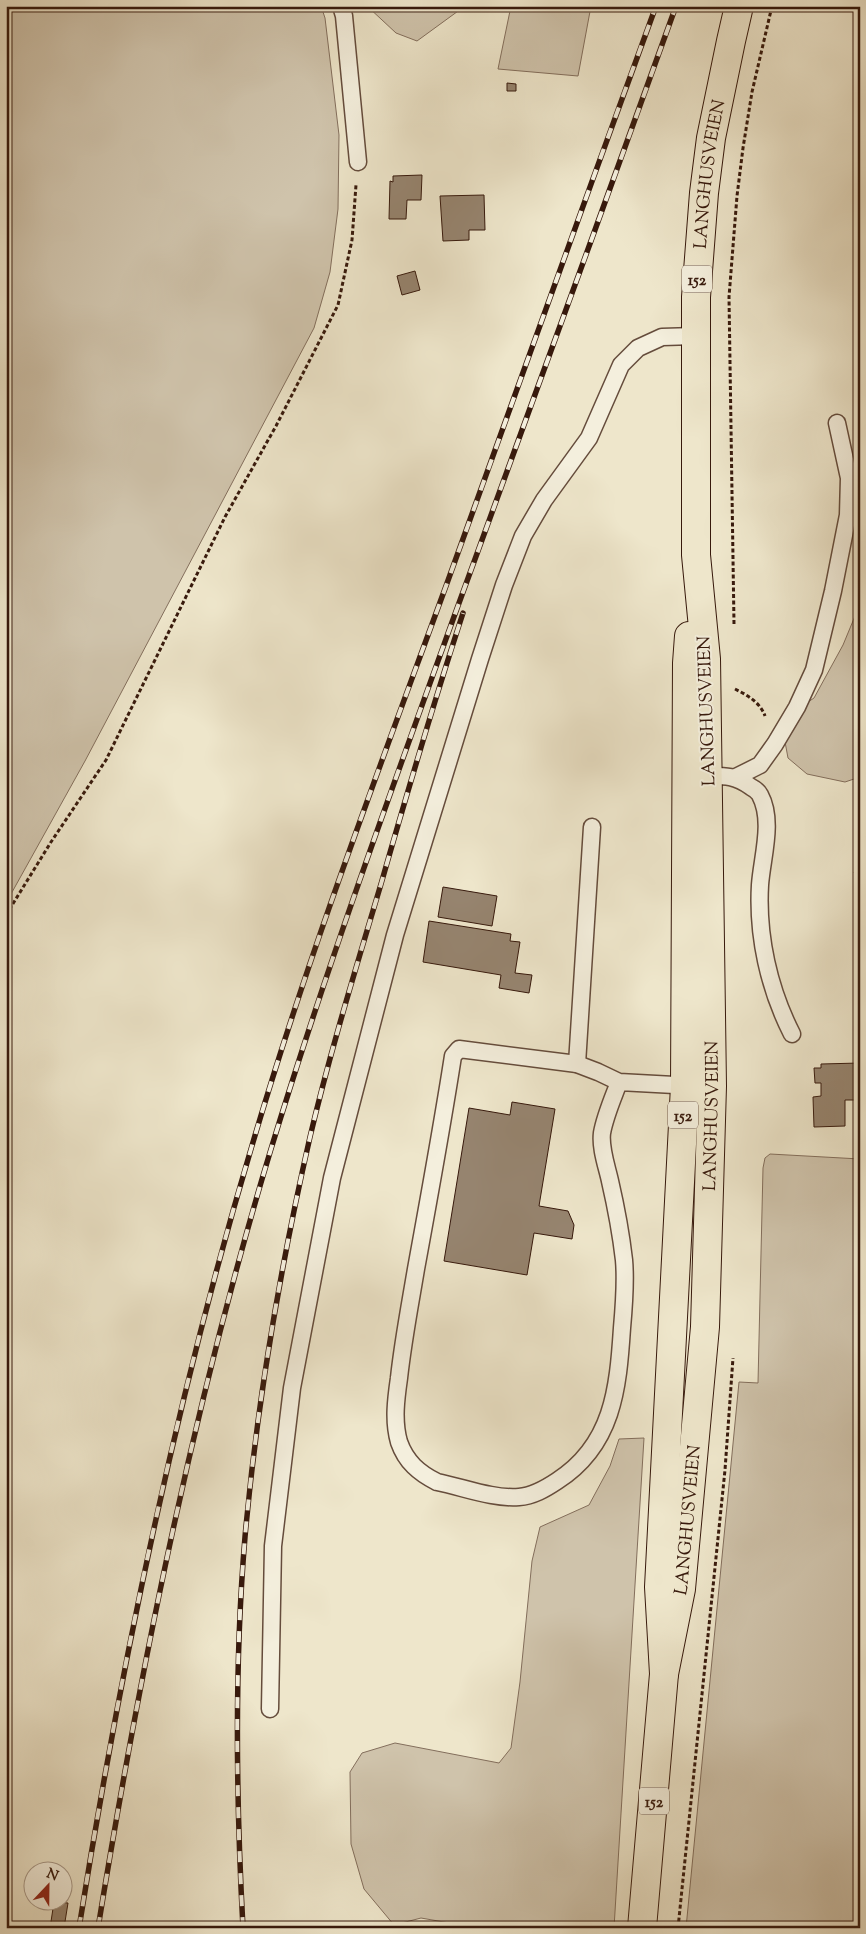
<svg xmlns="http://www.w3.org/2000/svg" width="866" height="1934" font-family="'Sorts Mill Goudy',serif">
<rect width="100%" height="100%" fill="#eee6cb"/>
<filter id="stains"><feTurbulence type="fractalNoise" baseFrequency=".004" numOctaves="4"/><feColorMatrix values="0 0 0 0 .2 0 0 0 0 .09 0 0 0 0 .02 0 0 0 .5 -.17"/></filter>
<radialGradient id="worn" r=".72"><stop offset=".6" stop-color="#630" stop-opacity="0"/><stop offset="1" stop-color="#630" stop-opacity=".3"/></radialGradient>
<g fill="#cfc3ab" stroke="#836e5c">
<path d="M 6,6 L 321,6 L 325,18 L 339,135 L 338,209 L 330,272 L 314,328 L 85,761 L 6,903 Z"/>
<path d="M 367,6 L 465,6 L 417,41 L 396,33 Z"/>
<path d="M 511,6 L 591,6 L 578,76 L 498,69 Z"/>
<path d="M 860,604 L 860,777 L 845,782 L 807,774 L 788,758 L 781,720 L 814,698 L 843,645 Z"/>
<path d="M 770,1154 L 860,1159 L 860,1928 L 686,1928 L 739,1382 L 758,1383 L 763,1168 L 765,1158 Z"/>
<path d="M 644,1438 L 614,1928 L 478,1928 L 421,1918 L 394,1925 L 364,1889 L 351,1844 L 350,1772 L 362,1753 L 395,1743 L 499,1763 L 511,1748 L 520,1682 L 532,1561 L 540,1527 L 589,1505 L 610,1466 L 619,1439 Z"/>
</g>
<g fill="#96846f" stroke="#37190c">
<path d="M 507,83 L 516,84 L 516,91 L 507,91 Z"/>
<path d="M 422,175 L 421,200 L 407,200 L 406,219 L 389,219 L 390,181 L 393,182 L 393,176 Z"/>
<path d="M 484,195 L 485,230 L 469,230 L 469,240 L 443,241 L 440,196 Z"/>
<path d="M 415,271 L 420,290 L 402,295 L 397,276 Z"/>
<path d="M 860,861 L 860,876 L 854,873 Z"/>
<path d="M 443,887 L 497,896 L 492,926 L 438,917 Z"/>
<path d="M 429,921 L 511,934 L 510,941 L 520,942 L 515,973 L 532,975 L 529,993 L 499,988 L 501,975 L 423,962 Z"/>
<rect x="855" y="993" width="5" height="15"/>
<path d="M 860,1063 L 860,1089 L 855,1089 L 855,1100 L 845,1100 L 845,1126 L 814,1127 L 813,1097 L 821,1096 L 821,1083 L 815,1083 L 814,1068 L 821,1068 L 821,1064 Z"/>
<path d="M 512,1102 L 555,1109 L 539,1206 L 568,1211 L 574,1225 L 572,1239 L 534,1233 L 527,1275 L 444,1261 L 469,1108 L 510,1115 Z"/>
<path d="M 54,1902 L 68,1903 L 64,1928 L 50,1928 Z"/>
</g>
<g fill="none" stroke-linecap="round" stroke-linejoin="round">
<g stroke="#654c3c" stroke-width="19">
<g id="lane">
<path d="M 341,6 L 344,16 L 358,162"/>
<path d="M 701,776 C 722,776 734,774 751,787 C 755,789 758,791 760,795 C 774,821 762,857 760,885 C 757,936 769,989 792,1034"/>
<path d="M 736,777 L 760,765 L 775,744 L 797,707 L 814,670 L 833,591 L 848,515 L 849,478 L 837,423"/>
<path d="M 577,1064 L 592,827"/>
<path d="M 619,1082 C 613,1098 605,1116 602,1133 C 600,1148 607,1167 610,1181 C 616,1207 621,1234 624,1260 C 626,1282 624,1306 622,1328 C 618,1389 613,1445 557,1481 C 545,1489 533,1496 519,1497 C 492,1499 463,1487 437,1482 C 419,1473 406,1462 399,1442 C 393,1421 396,1399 399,1378 C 403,1341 410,1305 416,1269 C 429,1198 442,1127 453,1056 L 459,1049 L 577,1064 L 598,1072 L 619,1082 L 693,1086"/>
<path d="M 270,1709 L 273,1546 L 292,1388 L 332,1178 L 395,935 L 480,659 L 504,585 L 523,536 L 544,500 L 589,438 L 621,365 L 638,348 L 662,337 L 695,336"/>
</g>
</g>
<g stroke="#37190c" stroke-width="30">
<g id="primary">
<path id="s1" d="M 664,1674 L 681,1589 L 705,1327 L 712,1086 L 706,659 L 696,555 L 696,297 L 704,193 L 711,138 L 731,41 L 739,6"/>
<path d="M 642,1928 L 664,1674 L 659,1587 L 685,1086 L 687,663 L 689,636"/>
</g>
</g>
<g stroke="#37190c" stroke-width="3" stroke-dasharray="4 2.5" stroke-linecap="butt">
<path d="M 734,624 L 729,297 L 737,196 L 743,148 L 752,92 L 772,6"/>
<path d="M 735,689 C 747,695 760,702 765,716"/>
<path d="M 6,915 L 51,842 L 106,760 L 225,517 L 276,426 L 338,305 L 352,240 L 356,185"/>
<path d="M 678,1928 L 725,1470 L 733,1358"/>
</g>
<use href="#lane" stroke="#f4efdd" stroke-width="16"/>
<use href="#primary" stroke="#eee6cb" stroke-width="28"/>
<g stroke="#37190c" stroke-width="5.5">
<g id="rail">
<path d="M 79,1928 C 121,1665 175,1404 251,1149 C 307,958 378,772 446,586 C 516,393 585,199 656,6"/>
<path d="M 98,1928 C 141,1665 194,1404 271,1149 C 326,969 391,791 455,614 C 529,411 603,209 676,6"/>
<path d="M 243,1928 C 236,1798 234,1667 245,1537 C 257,1402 280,1269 310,1137 C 330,1052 356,968 381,884 C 407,793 434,702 463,613"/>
</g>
</g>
<use href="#rail" stroke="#f4efdd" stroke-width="4" stroke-dasharray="11" stroke-linecap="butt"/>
</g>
<g text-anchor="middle" stroke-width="4" stroke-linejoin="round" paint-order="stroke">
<g fill="#f4efdd" stroke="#70594b" stroke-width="1">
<rect x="682" y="265.5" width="30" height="27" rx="4"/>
<rect x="668" y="1101.5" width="30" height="27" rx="4"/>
<rect x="639" y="1787.5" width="30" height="27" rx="4"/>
</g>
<g font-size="16" font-weight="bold" fill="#37190c">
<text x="697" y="285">152</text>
<text x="683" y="1121">152</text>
<text x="654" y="1807">152</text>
</g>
<g font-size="18" fill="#37190c" stroke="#f4efdd">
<text dy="6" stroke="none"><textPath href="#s1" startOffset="1504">LANGHUSVEIEN</textPath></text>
<text transform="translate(706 711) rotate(-92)" y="6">LANGHUSVEIEN</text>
<text dy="6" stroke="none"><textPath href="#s1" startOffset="561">LANGHUSVEIEN</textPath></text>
<text dy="6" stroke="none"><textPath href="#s1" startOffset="156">LANGHUSVEIEN</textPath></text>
</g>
</g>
<rect width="866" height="1934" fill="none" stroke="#eee6cb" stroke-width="25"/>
<rect x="8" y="8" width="851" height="1919" fill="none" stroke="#37190c" stroke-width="2.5"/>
<rect x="12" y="12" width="841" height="1909" fill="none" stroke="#37190c"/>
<g transform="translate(48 1886) rotate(22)"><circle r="24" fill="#f4efdd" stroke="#a89989"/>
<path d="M0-4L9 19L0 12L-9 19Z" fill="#8f2418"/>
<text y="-8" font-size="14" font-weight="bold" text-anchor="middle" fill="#37190c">N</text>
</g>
<rect width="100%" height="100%" filter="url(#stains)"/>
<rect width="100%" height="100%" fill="url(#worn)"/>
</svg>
